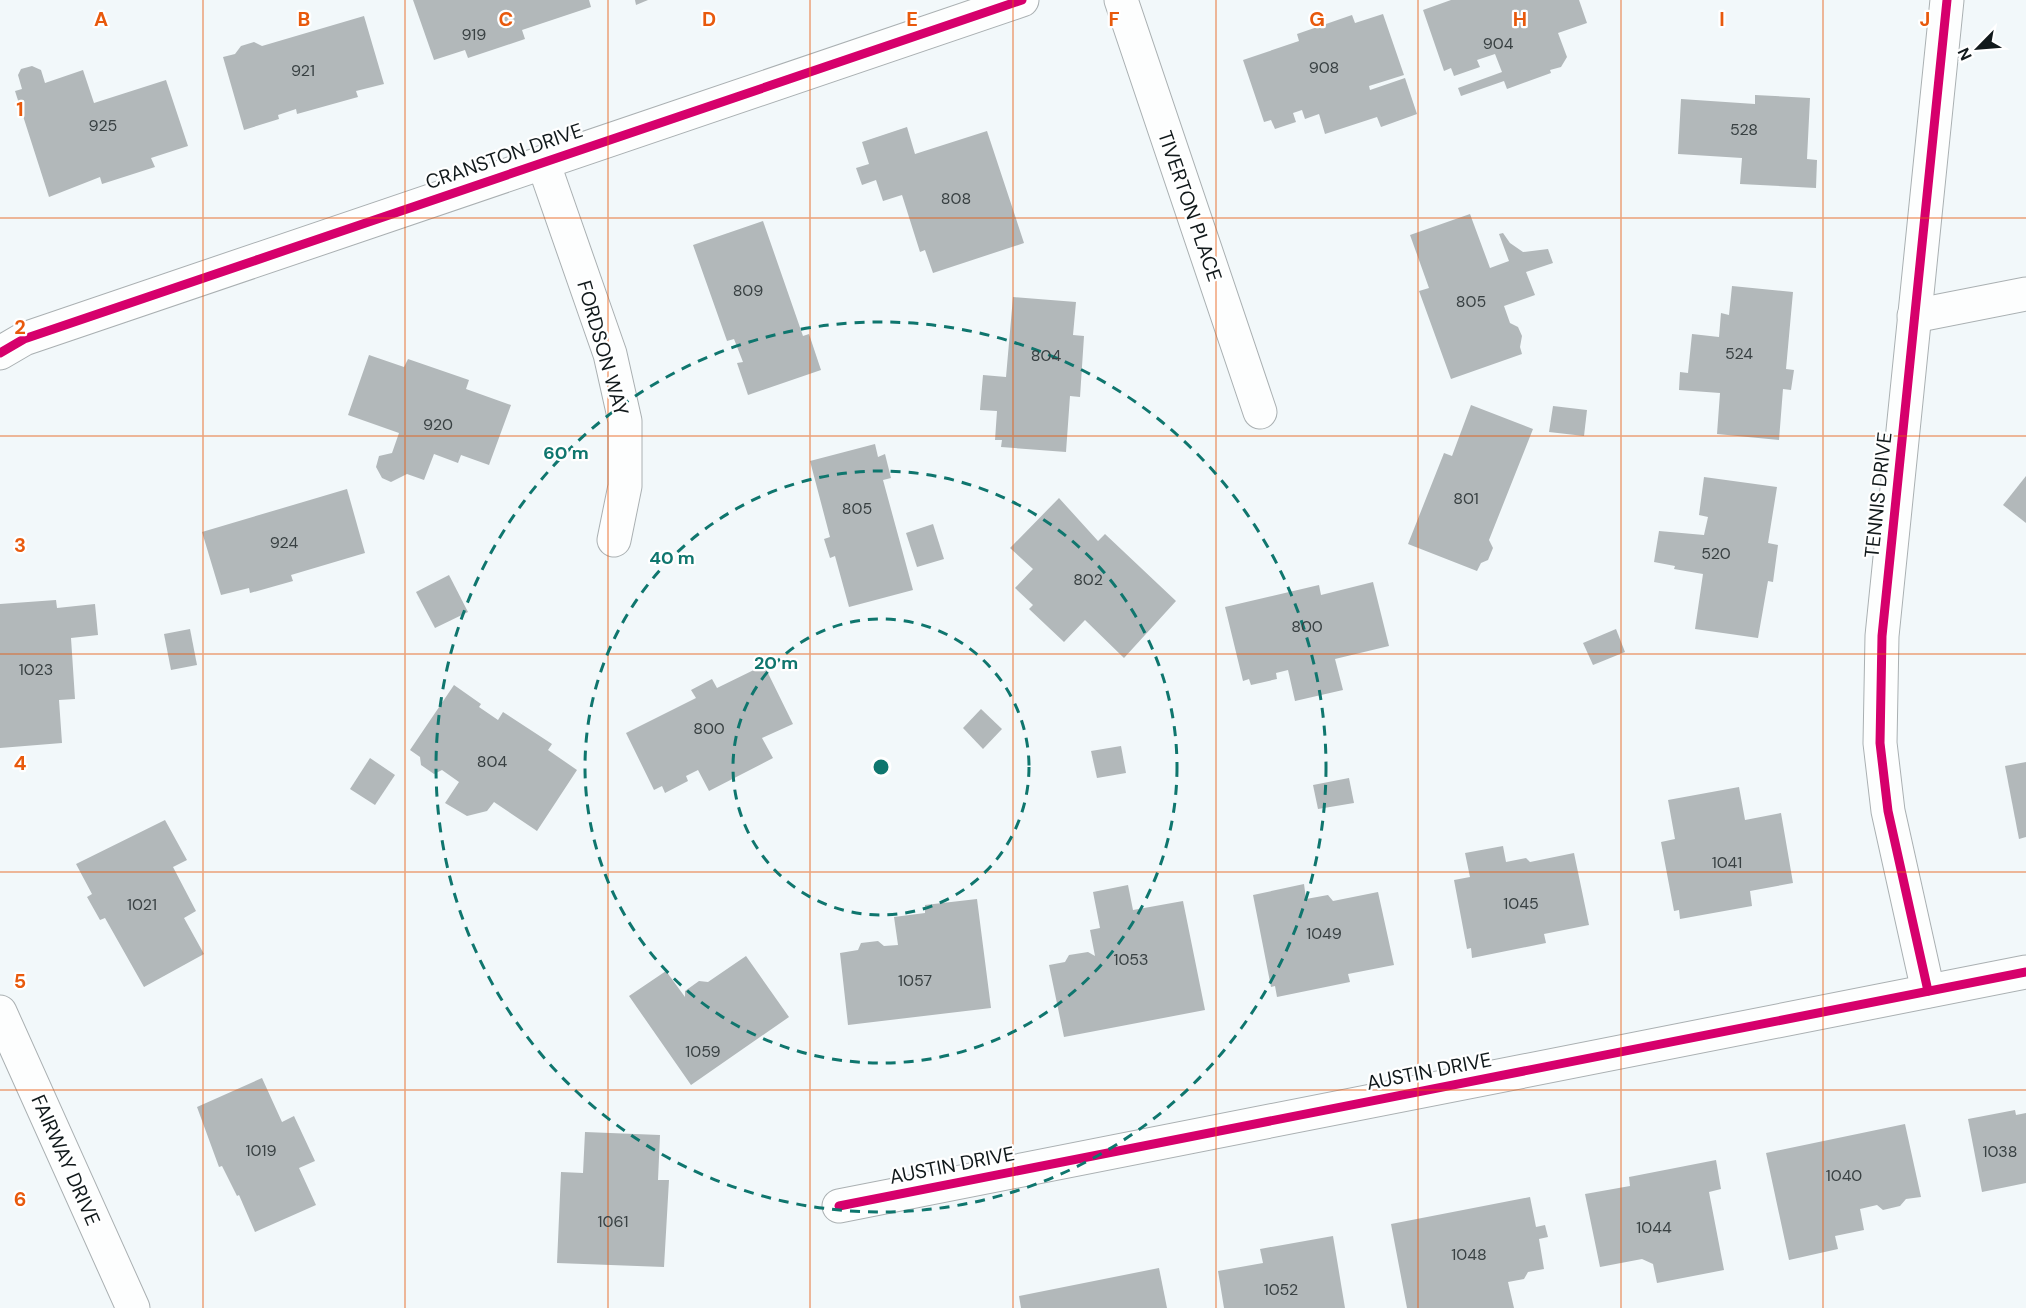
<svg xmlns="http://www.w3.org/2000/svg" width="2026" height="1308" font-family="'DM Sans',sans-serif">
<rect width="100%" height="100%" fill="#f2f8fa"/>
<g fill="#b2b8ba">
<path d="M 413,0 L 589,0 L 591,7 L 522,30 L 525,39 L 468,58 L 465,50 L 434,60 Z"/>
<path d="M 635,0 L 648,0 L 636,5 Z"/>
<path d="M 1451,0 L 1579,0 L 1587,23 L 1558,33 L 1567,57 L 1561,67 L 1550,70 L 1551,73 L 1507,89 L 1504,81 L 1461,96 L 1458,88 L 1502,72 L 1495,54 L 1477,60 L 1480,67 L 1454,76 L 1451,68 L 1444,71 L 1423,10 Z"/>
<path d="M 1383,14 L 1404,75 L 1369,86 L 1370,90 L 1405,78 L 1417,114 L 1381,127 L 1377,117 L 1325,134 L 1319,114 L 1305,119 L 1302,110 L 1293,113 L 1296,122 L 1275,129 L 1271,120 L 1264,122 L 1243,60 L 1299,41 L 1297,34 L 1352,15 L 1355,23 Z"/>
<path d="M 364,16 L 384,84 L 356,91 L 358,97 L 297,114 L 296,109 L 278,115 L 279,119 L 244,130 L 223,57 L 235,54 L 241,46 L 254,42 L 262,46 Z"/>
<path d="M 32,66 L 41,70 L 45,83 L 83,70 L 94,103 L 166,80 L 188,146 L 151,158 L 155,167 L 102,184 L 100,177 L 49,197 L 15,91 L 22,89 L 18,75 L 21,69 Z"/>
<path d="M 1755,95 L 1810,98 L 1807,159 L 1817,160 L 1816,188 L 1740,184 L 1742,158 L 1678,154 L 1681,99 L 1755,104 Z"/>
<path d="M 907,127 L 915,154 L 987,131 L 1024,243 L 933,273 L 925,250 L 920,252 L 902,195 L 883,201 L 876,180 L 862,185 L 856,168 L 869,164 L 862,142 Z"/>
<path d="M 1470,214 L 1490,268 L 1509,261 L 1499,234 L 1503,233 L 1510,243 L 1523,252 L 1548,249 L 1553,263 L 1526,272 L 1535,295 L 1504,306 L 1510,323 L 1518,327 L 1522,336 L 1520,347 L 1522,354 L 1451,379 L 1419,291 L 1429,288 L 1410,235 Z"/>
<path d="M 763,221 L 803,336 L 809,334 L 821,370 L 748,395 L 737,363 L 743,362 L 734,339 L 727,341 L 693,245 Z"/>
<path d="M 1732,286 L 1793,292 L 1786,369 L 1794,370 L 1791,390 L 1783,389 L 1779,440 L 1717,434 L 1720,393 L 1679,390 L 1680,372 L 1688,373 L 1692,334 L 1719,337 L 1721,313 L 1729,315 Z"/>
<path d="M 1013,297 L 1076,302 L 1073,335 L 1084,336 L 1080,397 L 1070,396 L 1066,452 L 1001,447 L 1002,440 L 995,440 L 997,411 L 980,410 L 983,375 L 1006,377 Z"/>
<path d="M 369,355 L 404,367 L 408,359 L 469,380 L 466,389 L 511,405 L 489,465 L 461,455 L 458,463 L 434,454 L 424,480 L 407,474 L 391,482 L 382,478 L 376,467 L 379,456 L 392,453 L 399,433 L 348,415 Z"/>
<path d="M 1471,405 L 1533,429 L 1489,540 L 1493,548 L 1488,560 L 1481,563 L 1477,571 L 1408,544 L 1444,453 L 1452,456 Z"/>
<path d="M 1553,406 L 1587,410 L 1584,436 L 1549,432 Z"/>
<path d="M 875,444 L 878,457 L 885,454 L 891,478 L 883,480 L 913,590 L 849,607 L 835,556 L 830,558 L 824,539 L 830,537 L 810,461 Z"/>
<path d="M 2026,476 L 2026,523 L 2003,505 Z"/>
<path d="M 1704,477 L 1777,487 L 1768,543 L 1778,545 L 1773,582 L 1768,581 L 1758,638 L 1695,629 L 1703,574 L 1674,569 L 1675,566 L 1654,562 L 1659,531 L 1704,535 L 1708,517 L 1699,515 Z"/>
<path d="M 347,489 L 365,553 L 291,575 L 293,581 L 250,593 L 249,588 L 221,595 L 202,532 Z"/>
<path d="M 1059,498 L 1098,541 L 1105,534 L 1176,601 L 1124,658 L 1085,620 L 1064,642 L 1029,609 L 1033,605 L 1015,588 L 1033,569 L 1010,548 Z"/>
<path d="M 933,524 L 944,559 L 917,567 L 906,533 Z"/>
<path d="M 449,575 L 468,612 L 435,628 L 416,592 Z"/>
<path d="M 1373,582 L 1389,646 L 1335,659 L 1343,690 L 1295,701 L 1288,670 L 1276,673 L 1277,679 L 1251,685 L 1249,679 L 1243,681 L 1225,607 L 1319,585 L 1321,595 Z"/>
<path d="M 56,600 L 57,608 L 95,604 L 98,635 L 71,638 L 75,699 L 59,700 L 62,743 L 0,748 L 0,604 Z"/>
<path d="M 190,629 L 197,665 L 171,670 L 164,634 Z"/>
<path d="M 1616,629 L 1625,652 L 1593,665 L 1583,643 Z"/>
<path d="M 764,665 L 793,724 L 762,738 L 773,758 L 709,791 L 698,770 L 686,776 L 688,781 L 665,793 L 662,786 L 654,790 L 626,733 L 696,698 L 691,690 L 712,679 L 717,688 Z"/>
<path d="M 454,685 L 481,704 L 479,707 L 498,720 L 503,712 L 552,744 L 548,750 L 577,770 L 537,831 L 494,802 L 487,811 L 467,816 L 445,803 L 459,782 L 442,770 L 434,774 L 421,765 L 420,757 L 410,750 Z"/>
<path d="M 981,709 L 1002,729 L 983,749 L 963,728 Z"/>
<path d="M 1121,746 L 1126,773 L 1097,778 L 1091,751 Z"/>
<path d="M 370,758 L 395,775 L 375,805 L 350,789 Z"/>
<path d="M 2026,762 L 2026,837 L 2019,839 L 2005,766 Z"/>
<path d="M 1349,778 L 1354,803 L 1318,809 L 1313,785 Z"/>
<path d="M 1739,787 L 1745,820 L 1781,813 L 1793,883 L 1750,891 L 1752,906 L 1680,919 L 1679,910 L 1674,911 L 1661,842 L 1675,839 L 1668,800 Z"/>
<path d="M 165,820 L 187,860 L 173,867 L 196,911 L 184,918 L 204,954 L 144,987 L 105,918 L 100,920 L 87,897 L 92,894 L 76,864 Z"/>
<path d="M 1503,846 L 1506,862 L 1526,858 L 1530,862 L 1574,853 L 1589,925 L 1544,934 L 1546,943 L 1472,958 L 1471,948 L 1467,949 L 1454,880 L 1470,877 L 1465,853 Z"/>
<path d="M 1304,884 L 1306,899 L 1328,895 L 1333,901 L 1378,892 L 1394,965 L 1348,974 L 1350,982 L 1277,997 L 1275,986 L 1271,987 L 1253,895 Z"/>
<path d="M 1128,885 L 1133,910 L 1183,901 L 1205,1010 L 1064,1037 L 1049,965 L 1065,962 L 1069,955 L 1088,952 L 1095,956 L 1090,930 L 1100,928 L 1093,892 Z"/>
<path d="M 977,899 L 991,1008 L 848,1025 L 840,953 L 858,950 L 861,943 L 878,941 L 884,946 L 898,945 L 894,917 L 925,913 L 925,905 Z"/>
<path d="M 746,956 L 789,1017 L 691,1085 L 629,996 L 666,971 L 685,997 L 685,991 L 699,981 L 708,982 Z"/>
<path d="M 262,1078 L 282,1122 L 294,1116 L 315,1161 L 299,1168 L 316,1205 L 255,1232 L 239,1195 L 237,1196 L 222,1166 L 219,1167 L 197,1107 Z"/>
<path d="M 2015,1110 L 2016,1115 L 2026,1113 L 2026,1183 L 1982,1192 L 1968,1119 Z"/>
<path d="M 1905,1124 L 1921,1197 L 1906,1199 L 1900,1206 L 1883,1210 L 1877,1205 L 1860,1209 L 1864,1230 L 1835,1236 L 1838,1249 L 1789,1260 L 1766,1153 Z"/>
<path d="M 585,1132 L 660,1135 L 658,1180 L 669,1180 L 664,1267 L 557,1263 L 561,1172 L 583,1173 Z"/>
<path d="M 1716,1160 L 1721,1189 L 1709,1192 L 1724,1270 L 1657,1283 L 1653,1264 L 1642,1259 L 1600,1267 L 1585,1194 L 1630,1186 L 1629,1177 Z"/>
<path d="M 1530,1197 L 1536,1227 L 1545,1225 L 1548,1237 L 1539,1239 L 1544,1269 L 1528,1272 L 1524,1279 L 1508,1282 L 1514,1308 L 1407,1308 L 1391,1224 Z"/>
<path d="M 1333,1236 L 1345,1308 L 1224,1308 L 1218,1271 L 1263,1263 L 1260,1249 Z"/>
<path d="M 1159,1268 L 1167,1308 L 1021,1308 L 1019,1296 Z"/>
</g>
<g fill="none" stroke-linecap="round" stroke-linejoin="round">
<g stroke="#aab0b2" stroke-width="35">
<g id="minor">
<path d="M 1121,0 L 1260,412"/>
<path d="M 543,162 L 610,354 L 625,421 L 625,486 L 614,540"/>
<path d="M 1914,316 L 2026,294"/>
<path d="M 0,353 L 24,339 L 1022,0"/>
<path d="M 1928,991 L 1888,811 L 1880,743 L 1882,636 L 1947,0"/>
<path d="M 0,1012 L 133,1308"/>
<path d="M 839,1206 L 2026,972"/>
</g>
</g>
<use href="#minor" stroke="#fdfefe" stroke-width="33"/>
<g stroke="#fff" stroke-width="13">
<g id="cycleway">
<path d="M 0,353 L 24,339 L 1022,0"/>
<path d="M 1928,991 L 1888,811 L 1880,743 L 1882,636 L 1947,0"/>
<path d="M 839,1206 L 2026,972"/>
</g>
</g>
<use href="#cycleway" stroke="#d6006c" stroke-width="9"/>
</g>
<path fill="none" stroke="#e8590c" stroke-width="1.5" stroke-opacity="0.55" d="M 203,0 L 203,1308M 405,0 L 405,1308M 608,0 L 608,1308M 810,0 L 810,1308M 1013,0 L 1013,1308M 1216,0 L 1216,1308M 1418,0 L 1418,1308M 1621,0 L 1621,1308M 1823,0 L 1823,1308M 0,218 L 2026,218M 0,436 L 2026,436M 0,654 L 2026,654M 0,872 L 2026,872M 0,1090 L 2026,1090"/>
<g fill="none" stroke="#0f766e" stroke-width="3" stroke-dasharray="10 8">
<circle cx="881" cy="767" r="148"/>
<circle cx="881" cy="767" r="296"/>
<circle cx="881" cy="767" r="445"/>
</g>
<g text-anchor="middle" stroke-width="4.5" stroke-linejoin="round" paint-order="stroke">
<g font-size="16" fill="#394143">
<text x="474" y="40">919</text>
<text x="1498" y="49">904</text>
<text x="1324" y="73">908</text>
<text x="303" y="76">921</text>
<text x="103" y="131">925</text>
<text x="1744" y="135">528</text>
<text x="956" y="204">808</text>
<text x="748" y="296">809</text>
<text x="1471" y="307">805</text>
<text x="1739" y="359">524</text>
<text x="1046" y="361">804</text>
<text x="438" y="430">920</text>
<text x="1466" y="504">801</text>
<text x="857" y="514">805</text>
<text x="284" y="548">924</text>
<text x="1716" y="559">520</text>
<text x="1088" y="585">802</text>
<text x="1307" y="632">800</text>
<text x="36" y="675">1023</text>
<text x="709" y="734">800</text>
<text x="492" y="767">804</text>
<text x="1727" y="868">1041</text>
<text x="1521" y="909">1045</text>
<text x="142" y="910">1021</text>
<text x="1324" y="939">1049</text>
<text x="1131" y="965">1053</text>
<text x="915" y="986">1057</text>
<text x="703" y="1057">1059</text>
<text x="261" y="1156">1019</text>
<text x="2000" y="1157">1038</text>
<text x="1844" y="1181">1040</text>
<text x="613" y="1227">1061</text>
<text x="1654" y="1233">1044</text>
<text x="1469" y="1260">1048</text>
<text x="1281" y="1295">1052</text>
</g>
<g font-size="20" fill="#11191b" stroke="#fff">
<text transform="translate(504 156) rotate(-19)" y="7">CRANSTON DRIVE</text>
<text transform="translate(1190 206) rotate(71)" y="7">TIVERTON PLACE</text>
<text transform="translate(603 348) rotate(74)" y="7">FORDSON WAY</text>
<text transform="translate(1878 495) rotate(-84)" y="7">TENNIS DRIVE</text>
<text transform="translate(1429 1071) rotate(-11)" y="7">AUSTIN DRIVE</text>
<text transform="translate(66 1160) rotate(66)" y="7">FAIRWAY DRIVE</text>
<text transform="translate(952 1165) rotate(-11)" y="7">AUSTIN DRIVE</text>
</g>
</g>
<g font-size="20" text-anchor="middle" font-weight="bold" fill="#e8590c" stroke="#fff" stroke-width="4.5" stroke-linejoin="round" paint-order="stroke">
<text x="101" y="26">A</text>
<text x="304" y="26">B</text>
<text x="506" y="26">C</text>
<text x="709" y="26">D</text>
<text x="912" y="26">E</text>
<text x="1114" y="26">F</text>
<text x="1317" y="26">G</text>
<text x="1520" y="26">H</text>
<text x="1722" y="26">I</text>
<text x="1925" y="26">J</text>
<text x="20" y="116">1</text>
<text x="20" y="334">2</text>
<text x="20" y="552">3</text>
<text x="20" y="770">4</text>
<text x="20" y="988">5</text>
<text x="20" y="1206">6</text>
</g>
<circle cx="881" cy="767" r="9" fill="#0f766e" stroke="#fff" stroke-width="3"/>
<g font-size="18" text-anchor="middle" font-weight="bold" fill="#0f766e" stroke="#fff" stroke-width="4.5" stroke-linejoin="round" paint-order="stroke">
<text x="566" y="459">60 m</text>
<text x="672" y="564">40 m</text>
<text x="776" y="669">20 m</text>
</g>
<g transform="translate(1978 48) rotate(245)" stroke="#ffffff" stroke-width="4.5" paint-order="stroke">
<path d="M0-4.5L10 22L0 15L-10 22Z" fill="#11191b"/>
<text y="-9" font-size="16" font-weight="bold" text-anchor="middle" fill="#11191b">N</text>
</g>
</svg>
